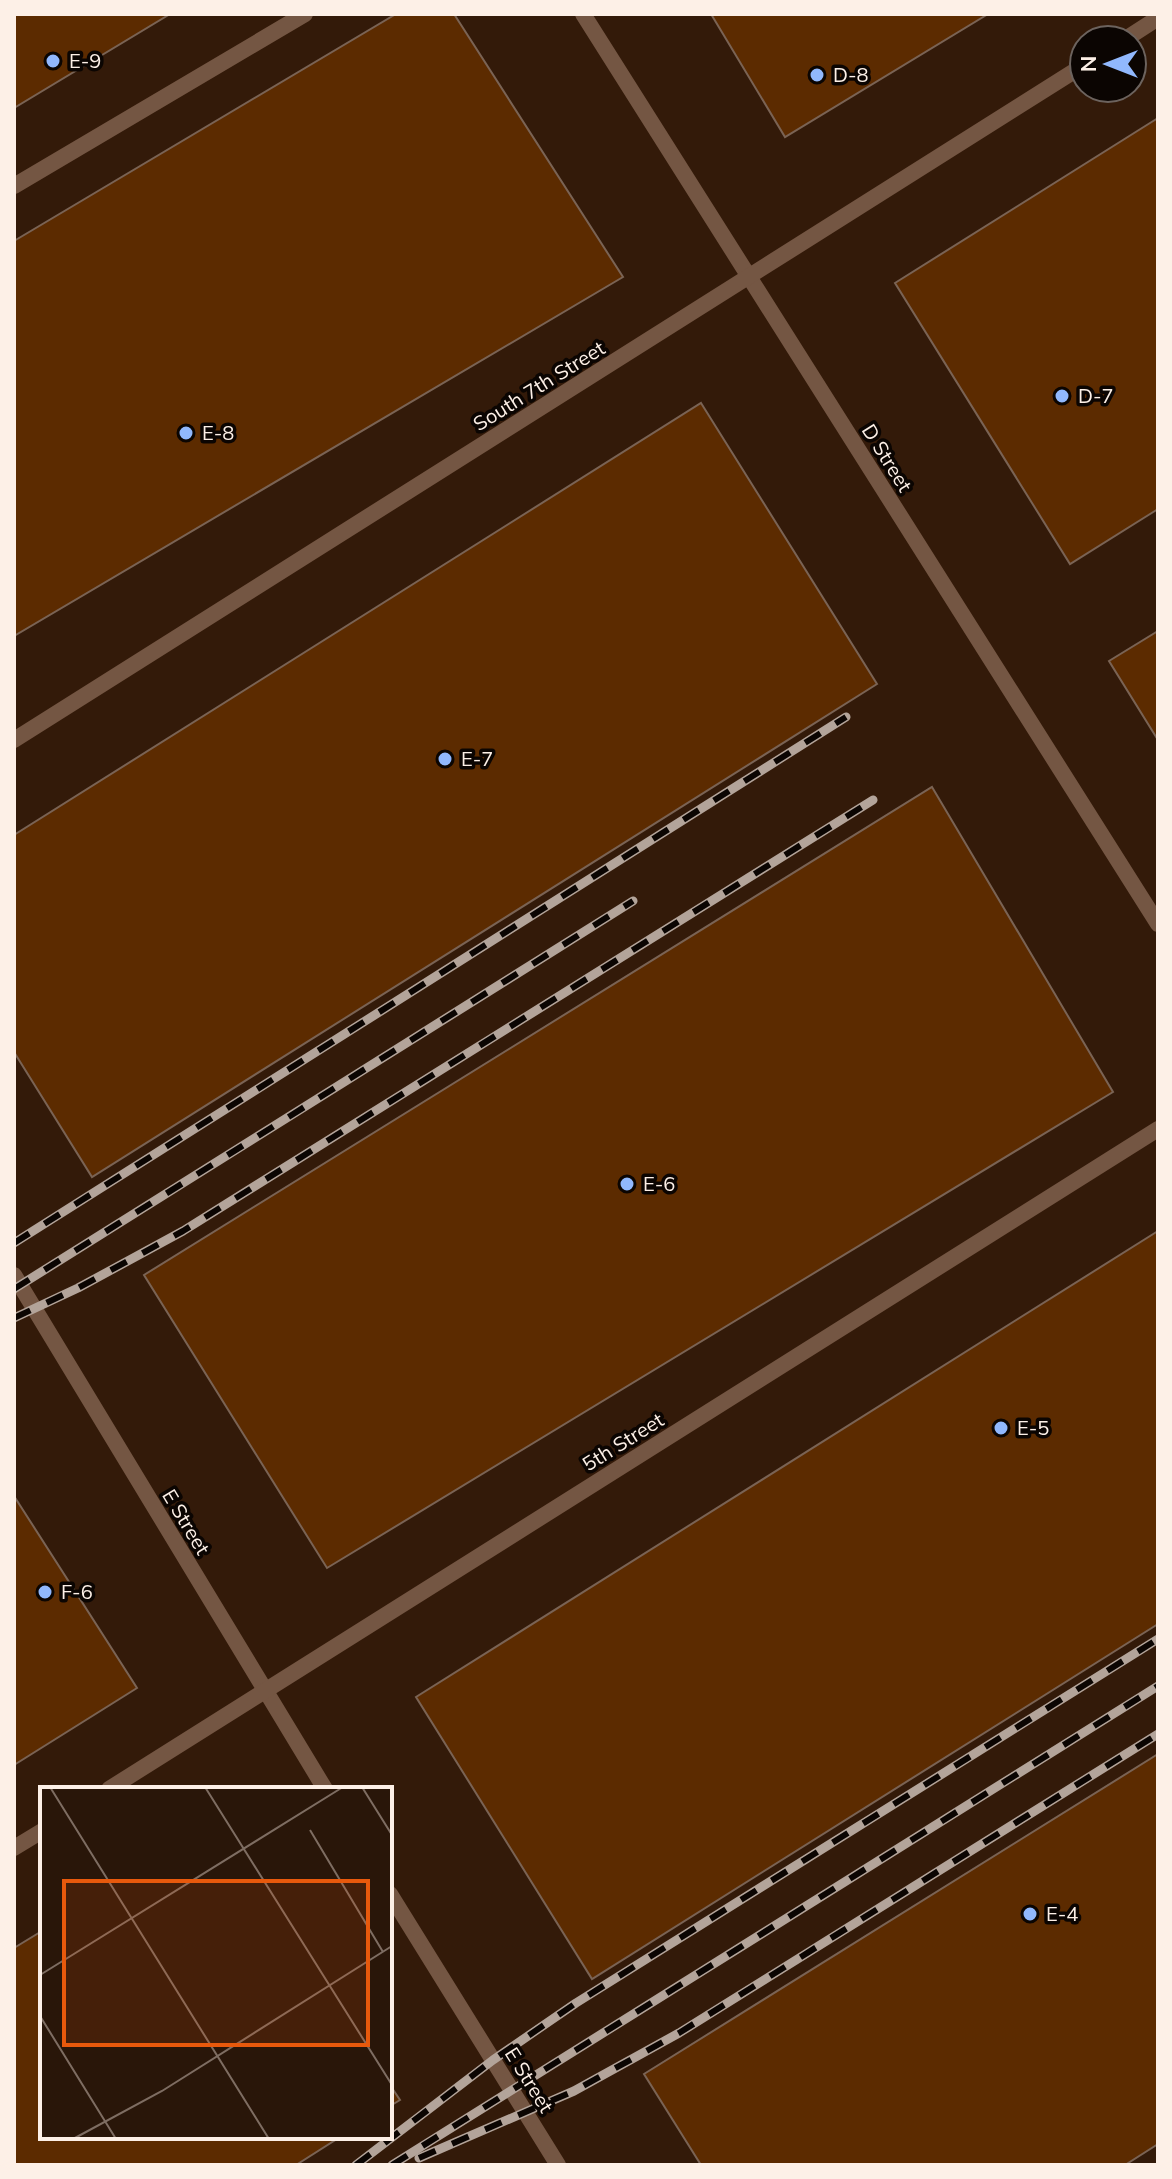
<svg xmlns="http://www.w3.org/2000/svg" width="1172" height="2179" font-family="Mulish,sans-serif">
<rect width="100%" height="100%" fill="#291609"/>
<path fill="#331a09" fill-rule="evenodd" d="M 14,14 L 1158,14 L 1158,2165 L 14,2165 ZM 1084,40 L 1132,40 L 1132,88 L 1084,88 ZM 42,1789 L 390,1789 L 390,2137 L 42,2137 Z"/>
<g fill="#5c2b00" stroke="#7a6354" stroke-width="2">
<path d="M 14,14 L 170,14 L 14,108 Z"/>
<path d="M 396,14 L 454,14 L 623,277 L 14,636 L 14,241 Z"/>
<path d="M 711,14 L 988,14 L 785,137 Z"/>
<path d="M 1158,118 L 1158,509 L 1070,564 L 895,283 Z"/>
<path d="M 701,403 L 877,684 L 92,1177 L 14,1052 L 14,835 Z"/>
<path d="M 1158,631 L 1158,740 L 1109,661 Z"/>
<path d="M 932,787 L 1113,1092 L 327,1568 L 144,1275 Z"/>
<path d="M 1158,1231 L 1158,1624 L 592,1979 L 416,1697 Z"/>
<path d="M 14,1496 L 137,1688 L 14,1765 Z"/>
<path d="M 1158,1754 L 1158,2144 L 1125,2165 L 701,2165 L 644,2074 Z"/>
<path d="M 42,1931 L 42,2137 L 340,2137 L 296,2165 L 14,2165 L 14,1948 Z"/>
<path d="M 390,2085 L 400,2100 L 390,2106 Z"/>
</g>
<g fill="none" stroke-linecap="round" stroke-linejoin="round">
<g stroke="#745643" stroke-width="16">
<path d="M 583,14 L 1158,924"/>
<path d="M 1124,40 L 1158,18"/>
<path d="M 14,186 L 305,14"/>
<path d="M 14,740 L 1084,65"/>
<path d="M 14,1275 L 325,1789"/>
<path d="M 109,1789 L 1158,1129"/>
<path d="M 14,1848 L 42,1831"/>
<path d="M 390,1894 L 558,2165"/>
</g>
<g stroke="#b3a49a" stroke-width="9">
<g id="rail">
<path d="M 14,1243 L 846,717"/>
<path d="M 14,1289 L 633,901"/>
<path d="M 14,1318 L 78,1288 L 183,1231 L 873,800"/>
<path d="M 419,2158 L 574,2091 L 679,2033 L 1158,1734"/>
<path d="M 356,2165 L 493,2060 L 576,2003 L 1158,1639"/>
<path d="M 392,2165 L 1158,1686"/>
</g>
</g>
<use href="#rail" stroke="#0b0502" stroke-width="6" stroke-dasharray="18" stroke-linecap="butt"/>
</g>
<g fill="#91b8fd" stroke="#0b0502" stroke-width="3">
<circle cx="53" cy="61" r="8"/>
<circle cx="817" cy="75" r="8"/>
<circle cx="1062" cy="396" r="8"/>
<circle cx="186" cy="433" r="8"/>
<circle cx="445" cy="759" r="8"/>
<circle cx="627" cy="1184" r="8"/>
<circle cx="1001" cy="1428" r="8"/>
<circle cx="45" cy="1592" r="8"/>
<circle cx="1030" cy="1914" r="8"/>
</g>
<g text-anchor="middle" stroke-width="7" stroke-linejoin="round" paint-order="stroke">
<g font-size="20" fill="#fdf0e7" stroke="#0b0502" text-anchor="start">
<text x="69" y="68">E-9</text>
<text x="833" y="82">D-8</text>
<text x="1078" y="403">D-7</text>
<text x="202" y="440">E-8</text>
<text x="461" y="766">E-7</text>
<text x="643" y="1191">E-6</text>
<text x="1017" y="1435">E-5</text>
<text x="61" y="1599">F-6</text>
<text x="1046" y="1921">E-4</text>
</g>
<g font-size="20" fill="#fdf0e7" stroke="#0b0502">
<text transform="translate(539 386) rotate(-32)" y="7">South 7th Street</text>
<text transform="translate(887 458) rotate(58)" y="7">D Street</text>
<text transform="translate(623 1442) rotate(-32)" y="7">5th Street</text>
<text transform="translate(186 1522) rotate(59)" y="7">E Street</text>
<text transform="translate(529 2080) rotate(58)" y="7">E Street</text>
</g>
</g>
<g transform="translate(40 1787)">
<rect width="352" height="352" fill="#291609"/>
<path fill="none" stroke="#7e6d62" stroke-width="2" d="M 10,0 L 229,352M 165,0 L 352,298M 322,0 L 352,48M 270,43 L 343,165M 0,188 L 303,0M 0,229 L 76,352M 33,352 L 122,304 L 352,159"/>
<path fill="#e8590c" fill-opacity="0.15" stroke="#e8590c" stroke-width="4" d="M 24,94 L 328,94 L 328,258 L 24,258 Z"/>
<rect width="352" height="352" fill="none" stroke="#fdf0e7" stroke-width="4"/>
</g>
<rect width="1172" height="2179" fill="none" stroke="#fdf0e7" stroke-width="32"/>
<g transform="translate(1108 64) rotate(270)"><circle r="38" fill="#0b0502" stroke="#6c635e" stroke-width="2"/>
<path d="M0-6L14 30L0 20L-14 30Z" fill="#91b8fd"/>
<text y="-12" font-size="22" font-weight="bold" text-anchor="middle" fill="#fdf0e7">N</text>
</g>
</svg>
